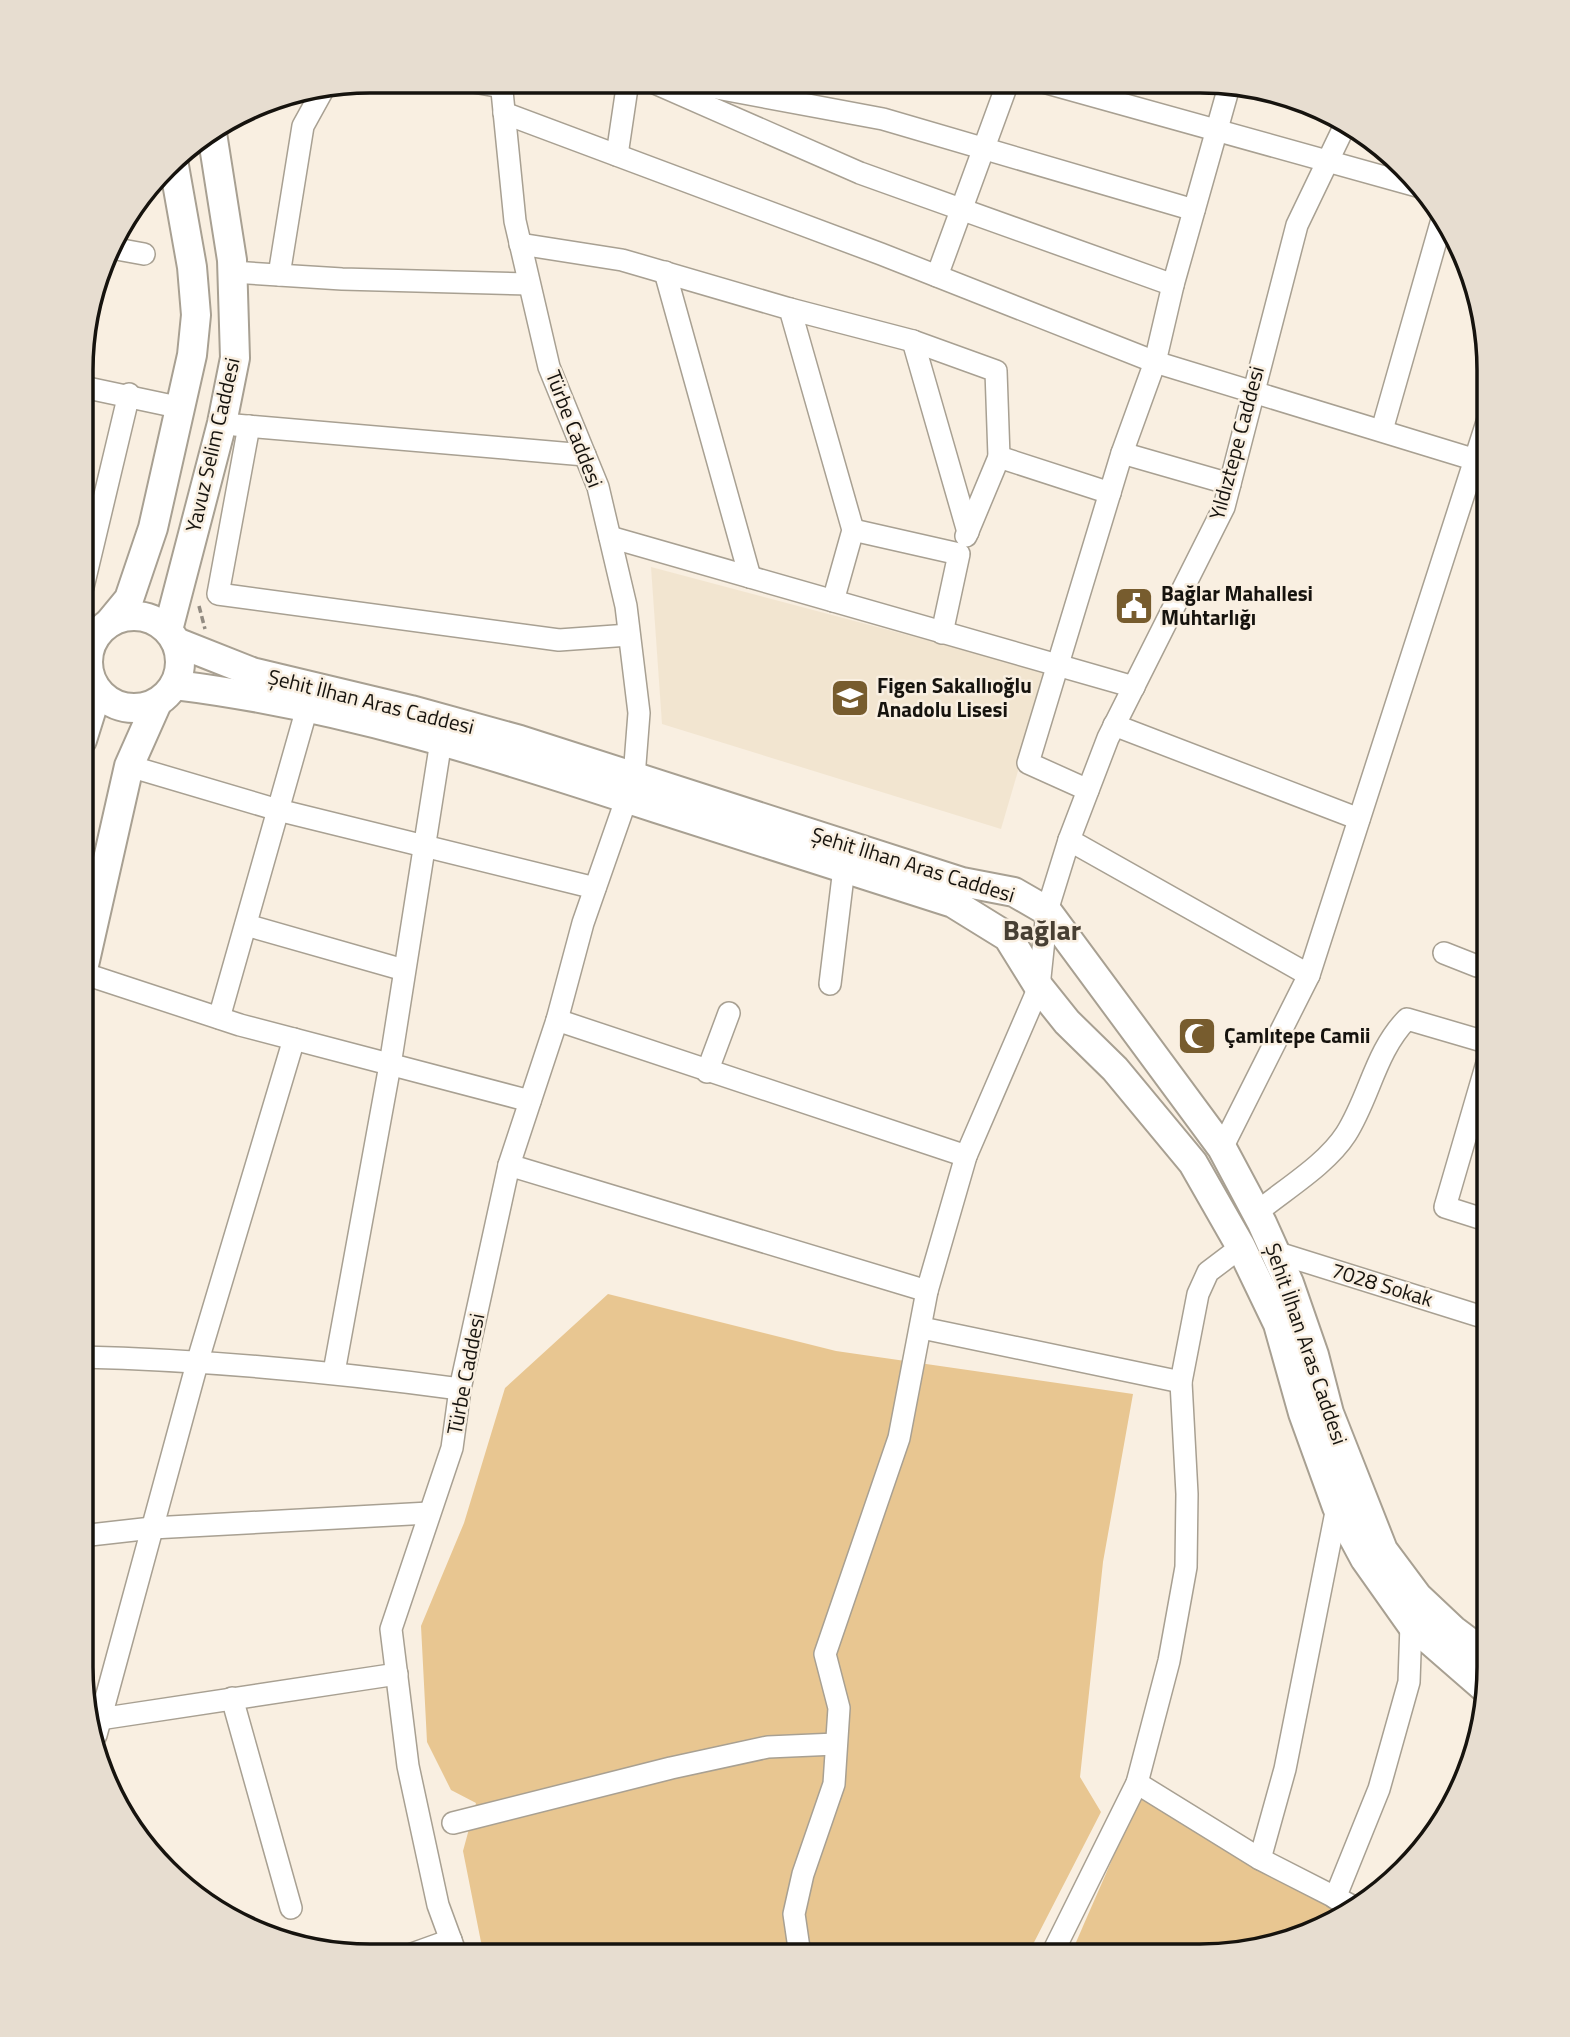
<svg xmlns="http://www.w3.org/2000/svg" width="1570" height="2037" font-family="'Titillium Web',sans-serif">
<rect width="100%" height="100%" fill="#f9efe1"/>
<path fill="#f2e5d0" d="M 651,567 L 1047,672 L 1001,829 L 662,724 Z"/>
<g fill="#e8c691">
<path d="M 608,1294 L 836,1351 L 1133,1394 L 1103,1562 L 1080,1777 L 1101,1812 L 1027,1956 L 487,1955 L 481,1942 L 463,1851 L 476,1803 L 451,1790 L 427,1742 L 421,1626 L 464,1523 L 505,1388 Z"/>
<path d="M 1142,1791 L 1354,1909 L 1329,1926 L 1201,1956 L 1070,1956 Z"/>
</g>
<g fill="none" stroke-linecap="round" stroke-linejoin="round">
<g stroke="#a8a092" stroke-width="24">
<g id="minor">
<path d="M 468,81 L 502,87"/>
<path d="M 650,81 L 860,173 L 1173,285"/>
<path d="M 679,81 L 883,119 L 1194,210"/>
<path d="M 1043,82 L 1424,188"/>
<path d="M 504,113 L 881,254 L 1155,362 L 1489,464"/>
<path d="M 617,155 L 628,81"/>
<path d="M 520,244 L 622,260 L 790,309 L 853,530 L 833,601"/>
<path d="M 111,248 L 144,254"/>
<path d="M 232,272 L 342,279 L 529,284"/>
<path d="M 665,272 L 750,577"/>
<path d="M 279,275 L 303,126 L 324,88"/>
<path d="M 937,276 L 1008,82"/>
<path d="M 790,309 L 913,341 L 996,371 L 999,457 L 1110,493"/>
<path d="M 913,341 L 968,532"/>
<path d="M 83,387 L 182,408"/>
<path d="M 235,425 L 585,455"/>
<path d="M 249,426 L 218,594 L 559,640 L 629,635"/>
<path d="M 1382,430 L 1443,216"/>
<path d="M 1122,453 L 1230,484"/>
<path d="M 853,530 L 959,554 L 942,633"/>
<path d="M 966,536 L 999,457"/>
<path d="M 610,537 L 1134,687"/>
<path d="M 83,587 L 129,394"/>
<path d="M 1114,725 L 1359,819"/>
<path d="M 129,766 L 278,810 L 595,888"/>
<path d="M 1088,790 L 1028,763 L 1122,453 L 1155,362 L 1173,285 L 1230,83"/>
<path d="M 1069,840 L 1309,975"/>
<path d="M 1488,872 L 1489,873"/>
<path d="M 246,925 L 404,970"/>
<path d="M 1444,953 L 1477,966 L 1489,962"/>
<path d="M 82,973 L 240,1025 L 530,1101"/>
<path d="M 830,984 L 844,868"/>
<path d="M 219,1018 L 307,708"/>
<path d="M 557,1020 L 966,1156"/>
<path d="M 707,1072 L 729,1013"/>
<path d="M 1222,1148 L 1309,975 L 1489,416"/>
<path d="M 509,1165 L 927,1291"/>
<path d="M 1256,1213 C 1285,1189 1326,1165 1346,1134 C 1370,1096 1375,1052 1407,1019 L 1489,1043"/>
<path d="M 1489,1221 L 1445,1207 L 1489,1056"/>
<path d="M 1275,1252 L 1489,1319"/>
<path d="M 922,1328 L 1181,1382"/>
<path d="M 81,1357 C 209,1360 334,1372 460,1389"/>
<path d="M 334,1372 L 390,1065 L 441,741"/>
<path d="M 81,1536 L 152,1528 L 429,1513"/>
<path d="M 232,1698 L 291,1908"/>
<path d="M 93,1720 L 397,1674"/>
<path d="M 96,1735 L 198,1360 L 294,1039"/>
<path d="M 1137,1783 L 1260,1859 L 1356,1908"/>
<path d="M 453,1823 L 671,1768 L 768,1747 L 836,1744"/>
<path d="M 1260,1859 L 1285,1769 L 1337,1507"/>
<path d="M 1335,1898 L 1379,1789 L 1409,1682 L 1411,1624"/>
<path d="M 412,1954 L 451,1940"/>
<path d="M 456,1954 L 438,1905 L 408,1766 L 391,1629 L 452,1448 L 460,1389 L 509,1165 L 557,1020 L 583,923 L 634,777 L 639,713 L 626,606 L 598,487 L 549,367 L 515,221 L 501,81"/>
<path d="M 800,1955 L 794,1914 L 803,1874 L 834,1784 L 839,1708 L 825,1654 L 899,1438 L 927,1291 L 966,1156 L 1039,987 L 1047,911 L 1069,840 L 1108,738 L 1224,507 L 1297,225 L 1346,123"/>
<path d="M 1051,1956 L 1137,1783 L 1169,1661 L 1186,1567 L 1187,1494 L 1181,1382 L 1198,1294 L 1208,1272 L 1241,1247"/>
</g>
</g>
<g stroke="#a8a092" stroke-width="32">
<g id="major">
<circle cx="134" cy="662" r="46"/>
<path d="M 110,622 L 129,599 L 153,528 L 192,355 L 196,315 L 192,267 L 173,160"/>
<path d="M 168,630 L 222,423 L 235,358 L 232,260 L 212,133"/>
<path d="M 176,642 L 252,672 L 411,710 L 520,740 L 962,882 L 1014,892 L 1047,911 L 1222,1148 L 1262,1223 L 1289,1283 L 1314,1355 L 1329,1413 L 1383,1550 L 1418,1597 L 1453,1630 L 1489,1657"/>
<path d="M 175,685 C 339,705 498,756 656,808 C 755,840 854,871 953,903 L 1008,937 L 1039,987 L 1067,1022 L 1115,1069 L 1193,1163 L 1241,1247 L 1278,1324 L 1303,1413 L 1337,1507 L 1365,1559 L 1411,1624 L 1488,1691"/>
<path d="M 82,740 L 97,692"/>
<path d="M 82,974 L 129,766 L 157,703"/>
</g>
</g>
<path stroke="#928b81" stroke-width="3.5" stroke-dasharray="7 3.5" stroke-linecap="butt" d="M 199,606 L 205,629"/>
<use href="#minor" stroke="#fff" stroke-width="21"/>
<use href="#major" stroke="#fff" stroke-width="28"/>
</g>
<defs>
<g id="civic-square" transform="scale(2.0125)"><rect x="-9" y="-9" width="18" height="18" rx="4" fill="#775c2e" stroke="#f9efe1"/><path d="M-.6-6.5H3V-4.5H.6V-3L4-1V1h2V6H-6V1h2V-1L-.6-3ZM-1.2 2.5V6h2.4V2.5Z" fill="#fff"/></g>
<g id="school-square" transform="scale(2.0125)"><rect x="-9" y="-9" width="18" height="18" rx="4" fill="#775c2e" stroke="#f9efe1"/><path d="M0-5L7-2L0 1L-7-2ZM-4 1L0 2.5L4 1V4Q0 6-4 4Z" fill="#fff"/></g>
<g id="mosque-square" transform="scale(2.0125)"><rect x="-9" y="-9" width="18" height="18" rx="4" fill="#775c2e" stroke="#f9efe1"/><path d="M3.5-4.9A6 6 0 1 0 3.5 4.9A5 5 0 1 1 3.5-4.9Z" fill="#fff"/></g>
</defs>
<g fill-rule="evenodd">
<use href="#civic-square" x="1134" y="606"/>
<use href="#school-square" x="850" y="698"/>
<use href="#mosque-square" x="1197" y="1036"/>
</g>
<g text-anchor="middle" stroke-width="5" stroke-linejoin="round" paint-order="stroke">
<g font-size="21" fill="#16130e" stroke="#f9efe1">
<text transform="translate(574 429) rotate(69)" y="7">Türbe Caddesi</text>
<text transform="translate(1237 443) rotate(-75)" y="7">Yıldıztepe Caddesi</text>
<text transform="translate(213 445) rotate(-77)" y="7">Yavuz Selim Caddesi</text>
<text transform="translate(371 702) rotate(14)" y="7">Şehit İlhan Aras Caddesi</text>
<text transform="translate(913 865) rotate(17)" y="7">Şehit İlhan Aras Caddesi</text>
<text transform="translate(1382 1285) rotate(17)" y="7">7028 Sokak</text>
<text transform="translate(1306 1344) rotate(71)" y="7">Şehit İlhan Aras Caddesi</text>
<text transform="translate(466 1374) rotate(-79)" y="7">Türbe Caddesi</text>
</g>
<g font-size="21" font-weight="bold" fill="#16130e" stroke="#f9efe1" text-anchor="start">
<text x="1161" y="601">Bağlar Mahallesi<tspan x="1161" dy="24">Muhtarlığı</tspan></text>
<text x="877" y="693">Figen Sakallıoğlu<tspan x="877" dy="24">Anadolu Lisesi</tspan></text>
<text x="1224" y="1043">Çamlıtepe Camii</text>
</g>
<g font-size="28" font-weight="bold" fill="#473f33" stroke="#f9efe1">
<text x="1042" y="940">Bağlar</text>
</g>
</g>
<path d="M0 0H1570V2037H0ZM370 93H1200A277 277 0 0 1 1477 370V1667A277 277 0 0 1 1200 1944H370A277 277 0 0 1 93 1667V370A277 277 0 0 1 370 93Z" fill="#e7ddd0" fill-rule="evenodd"/>
<path fill="none" stroke="#16130e" stroke-width="3.5" d="M370 93H1200A277 277 0 0 1 1477 370V1667A277 277 0 0 1 1200 1944H370A277 277 0 0 1 93 1667V370A277 277 0 0 1 370 93Z"/>
</svg>
